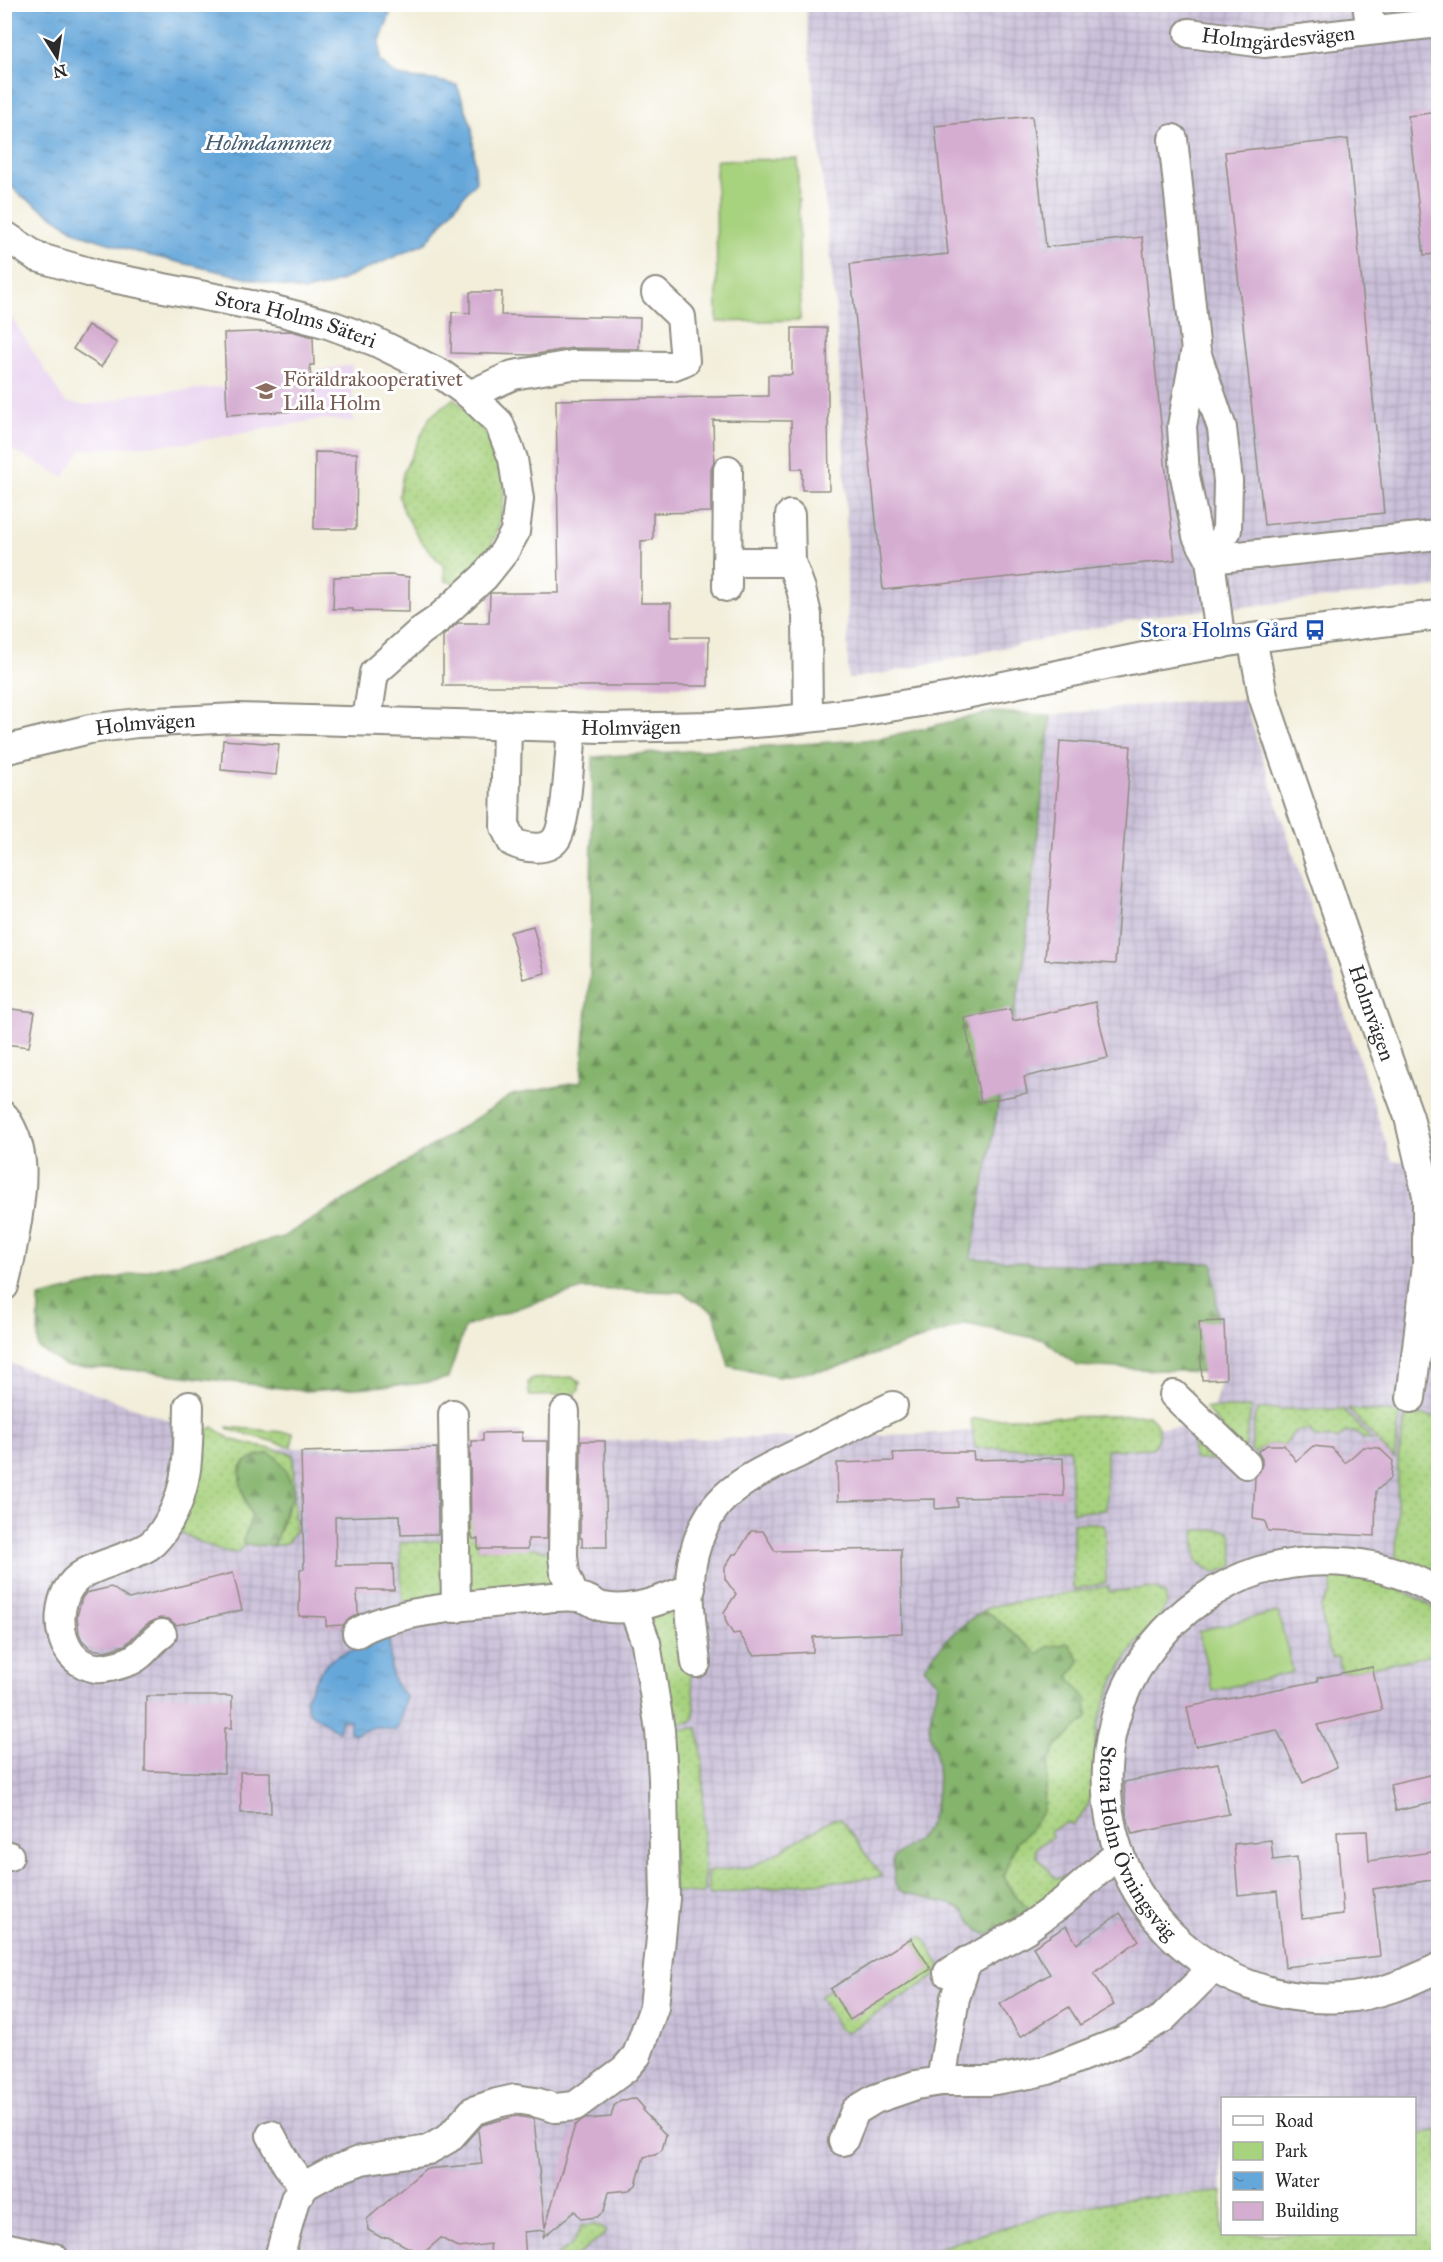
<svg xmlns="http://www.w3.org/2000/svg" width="1443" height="2262" font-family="'IM FELL Great Primer',serif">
<defs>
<pattern id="industrial-grid" width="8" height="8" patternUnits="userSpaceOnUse" patternTransform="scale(1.5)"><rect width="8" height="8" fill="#c9bfd8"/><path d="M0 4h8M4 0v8" fill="none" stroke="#ada4ba"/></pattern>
<pattern id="grass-dots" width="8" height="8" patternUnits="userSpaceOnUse" patternTransform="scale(1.5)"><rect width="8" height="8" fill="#a7d27e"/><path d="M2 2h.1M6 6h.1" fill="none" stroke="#90b46d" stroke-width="1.8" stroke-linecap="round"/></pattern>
<pattern id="forest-firs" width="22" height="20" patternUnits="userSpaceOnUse" patternTransform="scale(1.5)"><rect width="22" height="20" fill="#85b46d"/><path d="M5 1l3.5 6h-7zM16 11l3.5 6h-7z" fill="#6d935a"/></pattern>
<pattern id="water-ripples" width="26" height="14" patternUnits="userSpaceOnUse" patternTransform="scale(1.5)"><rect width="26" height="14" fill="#66a7da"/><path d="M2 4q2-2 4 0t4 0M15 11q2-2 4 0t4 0" fill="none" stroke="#5488b1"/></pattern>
</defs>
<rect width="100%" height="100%" fill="#fff"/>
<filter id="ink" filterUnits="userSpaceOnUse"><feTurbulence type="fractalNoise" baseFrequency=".0167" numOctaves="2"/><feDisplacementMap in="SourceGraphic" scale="12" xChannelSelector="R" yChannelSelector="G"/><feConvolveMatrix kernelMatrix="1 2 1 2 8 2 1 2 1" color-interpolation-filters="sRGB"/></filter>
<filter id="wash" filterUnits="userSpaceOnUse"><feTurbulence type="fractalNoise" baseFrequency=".008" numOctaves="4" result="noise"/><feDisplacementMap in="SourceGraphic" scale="24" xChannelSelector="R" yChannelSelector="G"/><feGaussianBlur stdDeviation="1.35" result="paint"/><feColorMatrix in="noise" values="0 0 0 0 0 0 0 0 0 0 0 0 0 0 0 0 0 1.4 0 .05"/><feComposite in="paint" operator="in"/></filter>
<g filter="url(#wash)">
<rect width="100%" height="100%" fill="#f2eeda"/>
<path fill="#e8d2ef" d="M 4,305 L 65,402 L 84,405 L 107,402 L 134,394 L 225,387 L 352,365 L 353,422 L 322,419 L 187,443 L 81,450 L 64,477 L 5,446 Z"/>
<g fill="url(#industrial-grid)" fill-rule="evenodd">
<path d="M 805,5 L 1438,5 L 1438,587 L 1149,616 L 892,672 L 848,679 L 846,492 L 836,311 Z"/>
<path d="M 1244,700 L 1392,1161 L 1438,1161 L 1438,2257 L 5,2257 L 4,1361 L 250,1449 L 922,1434 L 1065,1425 L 1209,1428 L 1222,1373 L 1213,1263 L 1055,1265 L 971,1259 L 1024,960 L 1051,715 L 1177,702 ZM 1222,2098 L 1414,2098 L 1414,2234 L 1222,2234 Z"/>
</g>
<g fill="url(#grass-dots)" stroke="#697e54" stroke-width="1.5">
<path d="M 454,398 C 467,413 486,430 496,448 C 514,481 501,545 474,570 C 468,575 460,578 454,583 L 445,581 L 444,567 L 420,540 L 403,510 L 399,496 L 403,473 L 430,417 Z"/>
<path d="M 572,1377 L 580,1382 L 579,1390 L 575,1395 L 530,1396 L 529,1394 L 528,1382 L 531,1379 Z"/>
<path d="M 1205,1408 L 1251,1408 L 1244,1455 Z"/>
<path d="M 1260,1409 L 1343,1409 L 1372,1440 L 1364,1439 L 1355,1432 L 1345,1432 L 1338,1439 L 1315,1438 L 1310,1430 L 1295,1431 L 1284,1445 L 1267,1445 L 1255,1454 L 1251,1450 L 1255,1416 Z"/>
<path d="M 1348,1409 L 1400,1413 L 1394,1459 Z"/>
<path d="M 1406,1414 L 1438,1417 L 1438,1577 L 1396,1560 L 1398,1458 Z"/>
<path d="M 1148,1415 C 1160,1422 1162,1437 1152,1448 L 1106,1450 L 1106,1510 L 1072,1512 L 1070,1448 L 975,1448 L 971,1419 Z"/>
<path d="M 1192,1423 L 1222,1459 L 1197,1460 L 1193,1457 Z"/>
<path d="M 213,1427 L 232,1440 L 293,1454 L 295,1531 L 287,1543 L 274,1546 L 290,1499 L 259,1455 L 245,1462 L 240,1469 C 241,1485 243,1503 252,1516 L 243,1541 L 244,1545 C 242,1547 240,1550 237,1552 C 226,1555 190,1538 180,1532 L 201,1443 L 207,1430 Z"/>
<path d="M 227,1427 L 293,1433 L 292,1447 L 228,1429 Z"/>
<path d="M 461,1502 L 472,1502 L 473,1538 L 478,1539 L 478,1549 C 501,1549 533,1543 554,1554 L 562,1583 L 469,1594 Z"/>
<path d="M 1073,1523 L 1096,1523 L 1105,1526 L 1106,1583 L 1075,1589 L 1073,1587 Z"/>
<path d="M 1197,1530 L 1227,1530 L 1232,1535 L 1234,1565 L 1231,1568 L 1214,1573 L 1197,1561 L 1194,1532 Z"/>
<path d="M 444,1540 L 448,1578 L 441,1597 L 405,1602 L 402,1596 L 400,1543 Z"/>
<path d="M 1331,1576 C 1370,1574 1406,1590 1438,1611 L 1438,1654 L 1342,1673 L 1338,1657 L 1331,1658 L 1320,1608 L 1331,1593 Z"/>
<path d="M 1108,1586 L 1109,1592 L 1146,1588 L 1156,1589 L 1165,1594 L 1167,1604 C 1160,1618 1146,1631 1136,1644 C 1118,1669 1103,1701 1097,1731 C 1091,1763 1102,1804 1071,1825 L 1069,1822 L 1050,1831 L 1052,1837 L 1036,1848 L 1036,1855 L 1055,1878 L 1074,1876 L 1032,1914 L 1011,1890 L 1003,1876 L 1016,1843 L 1030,1830 L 1043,1811 L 1049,1762 L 1057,1745 L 1088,1718 L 1038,1654 L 992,1615 L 982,1611 L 988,1607 Z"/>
<path d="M 678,1604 L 695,1704 L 694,1718 L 690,1722 L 667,1726 L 649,1611 Z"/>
<path d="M 698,1728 L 703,1764 L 704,1891 L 701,1894 L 673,1892 L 671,1730 Z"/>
<path d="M 840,1818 L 882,1877 L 802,1884 L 709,1895 L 707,1872 L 749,1867 L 767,1859 L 833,1819 Z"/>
<path d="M 923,1936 L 940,1966 L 937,1975 L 848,2032 L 839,2029 L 820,1996 L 830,1989 L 850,2019 L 930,1969 L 914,1942 Z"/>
<path d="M 1438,2130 L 1438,2257 L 909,2257 L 1054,2212 L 1128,2199 L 1222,2192 L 1222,2234 L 1414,2234 L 1415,2136 Z"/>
<path d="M 596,2225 L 605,2230 L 604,2235 L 574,2257 L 555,2257 L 571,2246 L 582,2226 Z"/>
</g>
<g fill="url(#forest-firs)" stroke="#58704c" stroke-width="1.5">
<path d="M 990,712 L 1051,715 L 1024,960 L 971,1258 L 1055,1265 L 1213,1263 L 1222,1373 L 1077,1366 L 1044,1340 L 966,1324 L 835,1368 L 777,1377 L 729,1366 L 714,1312 L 681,1292 L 583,1289 L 527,1305 L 465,1327 L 448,1378 L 417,1384 L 305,1391 L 135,1370 L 66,1366 L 38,1348 L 39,1297 L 283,1237 L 377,1181 L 512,1095 L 581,1082 L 590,971 L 593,757 L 879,739 Z"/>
<path d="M 269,1453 C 285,1460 289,1479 295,1495 L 285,1509 L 274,1546 L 244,1545 L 243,1541 L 252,1516 C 247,1508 247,1503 244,1495 C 234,1469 241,1459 269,1453 Z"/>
<path d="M 982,1611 L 992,1615 L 1038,1654 L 1047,1647 L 1069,1643 L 1080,1661 L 1069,1677 L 1086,1699 L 1088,1718 L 1057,1745 L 1049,1762 L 1043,1811 L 1030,1830 L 1016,1843 L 1003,1876 L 1011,1890 L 1032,1914 L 987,1935 C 973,1931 971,1914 957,1907 C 944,1900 905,1896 899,1890 C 892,1883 894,1868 893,1858 C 904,1847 919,1842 927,1828 C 938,1807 940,1774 935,1751 C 934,1745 931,1739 930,1733 C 928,1715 936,1700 938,1683 L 924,1667 C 943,1641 956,1629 982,1611 Z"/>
</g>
<g fill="#a7d27e" stroke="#697e54" stroke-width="1.5">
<path d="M 798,159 L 800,320 L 717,322 L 716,160 Z"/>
<path d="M 1278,1612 L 1293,1672 L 1213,1691 L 1198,1631 Z"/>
</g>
<g fill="url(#water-ripples)" stroke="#486982" stroke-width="1.5">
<path d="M 4,5 L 385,5 L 390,15 L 380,41 L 380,60 C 400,83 406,76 433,80 C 441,81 449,84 457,85 L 472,127 L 476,181 L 426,243 L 328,286 L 304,291 L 143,254 L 80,234 L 20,195 L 5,180 Z"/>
<path d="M 388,1637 C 394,1661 384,1677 406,1696 L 397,1731 L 375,1727 L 355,1734 L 350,1732 L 350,1720 L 340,1720 L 339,1732 L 309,1712 L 305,1700 C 321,1667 329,1651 368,1648 L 368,1640 Z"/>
</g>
<g id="blocks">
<g fill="#d5add1">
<path d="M 1438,112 L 1438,254 L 1424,255 L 1408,116 Z"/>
<path d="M 1032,116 L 1046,247 L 1142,237 L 1175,560 L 883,590 L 850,264 L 948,254 L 935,126 Z"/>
<path d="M 1348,139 L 1384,513 L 1264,525 L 1225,152 Z"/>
<path d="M 470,292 L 502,292 L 501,315 L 640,318 L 639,349 L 572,348 L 531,355 L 451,353 L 452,312 L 470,313 Z"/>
<path d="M 88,325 L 117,343 L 101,367 L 73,349 Z"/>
<path d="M 792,328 L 827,328 L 829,490 L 802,490 L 802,469 L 792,469 L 791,421 L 713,420 L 714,461 L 711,470 L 711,512 L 653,513 L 653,540 L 641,541 L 641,603 L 671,603 L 671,637 L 709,637 L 708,686 L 443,686 L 443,636 L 458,623 L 489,623 L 490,593 L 559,593 L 556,400 L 768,396 L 768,375 L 792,375 Z"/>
<path d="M 291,331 L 313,337 L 314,365 L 310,365 L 312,410 L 227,415 L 224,333 Z"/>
<path d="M 315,452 L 357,453 L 356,529 L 314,529 Z"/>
<path d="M 390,575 L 409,577 L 409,612 L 353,611 L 353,609 L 333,609 L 334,577 Z"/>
<path d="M 223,740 L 279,744 L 276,775 L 221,770 Z"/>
<path d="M 1060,741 L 1131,746 L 1115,964 L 1045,960 Z"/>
<path d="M 533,926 L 545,973 L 523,979 L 510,932 Z"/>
<path d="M 1095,1002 L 1108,1058 L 1024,1077 L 1027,1093 L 981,1102 L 964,1018 L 1010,1009 L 1013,1021 Z"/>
<path d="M 4,1008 L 35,1012 L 29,1047 L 4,1044 Z"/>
<path d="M 1224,1321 L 1226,1379 L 1202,1380 L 1199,1322 Z"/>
<path d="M 522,1432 L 522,1441 L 548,1441 L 547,1539 L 528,1539 L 528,1549 L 478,1549 L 478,1539 L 473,1539 L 471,1533 L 470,1447 L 472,1447 L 472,1441 L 483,1441 L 483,1433 Z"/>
<path d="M 581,1441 L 605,1441 L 607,1547 L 582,1547 L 582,1538 L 580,1538 Z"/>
<path d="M 1267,1445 L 1284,1445 L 1296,1461 L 1313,1446 L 1332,1448 L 1345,1463 L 1363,1447 L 1379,1448 L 1393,1461 L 1391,1478 L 1376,1491 L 1375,1536 L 1268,1531 L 1265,1521 L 1253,1519 L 1255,1477 L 1262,1467 L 1262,1459 L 1258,1452 Z"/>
<path d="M 437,1448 L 438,1534 L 401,1535 L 400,1515 L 335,1517 L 336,1565 L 393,1564 L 394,1590 L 357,1590 L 358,1614 L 349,1619 L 343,1625 L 326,1626 L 326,1617 L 299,1616 L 300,1569 L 304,1569 L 301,1452 Z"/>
<path d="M 920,1452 L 973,1452 L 974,1460 L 1063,1458 L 1064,1496 L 957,1498 L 958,1507 L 935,1509 L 935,1499 L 838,1501 L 837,1463 L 894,1461 L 893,1453 Z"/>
<path d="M 751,1531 L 763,1531 L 775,1551 L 901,1549 L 902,1633 L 813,1637 L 813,1652 L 753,1655 L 739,1633 L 733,1634 L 726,1622 L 724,1612 L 736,1594 L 725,1579 L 725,1567 L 733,1554 L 737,1554 Z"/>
<path d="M 233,1573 L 242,1610 L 176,1625 L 169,1619 L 160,1618 L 147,1624 L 125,1645 L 105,1651 L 91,1649 L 82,1640 L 79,1633 L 77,1616 L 82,1598 L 86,1593 L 111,1587 L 129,1599 Z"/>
<path d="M 1372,1667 L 1382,1710 L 1317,1725 L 1337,1767 L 1303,1783 L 1277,1730 L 1195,1746 L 1187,1707 L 1318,1681 L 1317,1678 Z"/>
<path d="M 146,1696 L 232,1696 L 232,1728 L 225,1728 L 224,1773 L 145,1771 Z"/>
<path d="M 1218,1763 L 1229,1814 L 1132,1834 L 1126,1813 L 1124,1782 Z"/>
<path d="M 240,1772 L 270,1772 L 271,1813 L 241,1813 Z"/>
<path d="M 1438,1773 L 1438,1802 L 1396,1811 L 1390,1784 Z"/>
<path d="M 1367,1831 L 1369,1861 L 1438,1851 L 1438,1879 L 1373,1889 L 1380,1956 L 1285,1967 L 1277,1891 L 1238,1895 L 1234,1844 L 1271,1840 L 1273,1860 L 1297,1857 L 1302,1919 L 1343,1914 L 1337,1832 Z"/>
<path d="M 1120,1913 L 1139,1940 L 1094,1973 L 1114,2005 L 1080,2025 L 1069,2007 L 1020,2037 L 1000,2004 L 1050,1974 L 1033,1947 L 1066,1926 L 1077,1944 Z"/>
<path d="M 911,1938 L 931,1969 L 850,2020 L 830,1989 Z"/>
<path d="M 636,2099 L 643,2107 L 643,2111 L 666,2135 L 662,2150 L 655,2155 L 644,2157 L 636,2185 L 629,2190 L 609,2192 L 604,2211 L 597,2217 L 581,2219 L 575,2211 L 543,2237 L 545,2230 L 524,2232 L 526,2258 L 491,2258 L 490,2244 L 459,2248 L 441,2238 L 426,2251 L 417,2252 L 388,2237 L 382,2238 L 368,2230 L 367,2219 L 425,2169 L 482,2164 L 478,2130 L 482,2125 L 516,2116 L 534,2119 L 545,2228 L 575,2125 L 585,2119 L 611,2117 L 614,2106 L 621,2100 Z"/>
</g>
</g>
</g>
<g filter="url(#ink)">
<use href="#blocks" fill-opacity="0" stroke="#8e8c82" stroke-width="1.5"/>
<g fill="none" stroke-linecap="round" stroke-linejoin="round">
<g stroke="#8e8c82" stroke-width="32">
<g id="minor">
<path d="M 1367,4 L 1371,30"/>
<path id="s1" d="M 1189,33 L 1264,43 L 1438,23"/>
<path d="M 1173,139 L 1196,352 L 1222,428 L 1228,481 L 1227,530 L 1210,559"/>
<path id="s2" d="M 4,235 L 37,257 L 102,276 L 267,308 L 328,324 L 374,341 L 441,374 L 470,395 L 499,423 L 513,459 L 519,499 L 515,532 L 504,552 L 484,577 L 437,620 L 421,631 L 374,673 L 367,720"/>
<path d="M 1195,354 L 1182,426 L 1185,476 L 1197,536 L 1210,559"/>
<path d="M 470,395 L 513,375 L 572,365 L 672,366 L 685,361 L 681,317 L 656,293"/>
<path d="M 790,515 L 791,562 L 801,589 L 807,615 L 808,717"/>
<path d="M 727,562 L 791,562"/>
<path d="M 727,587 L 728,470"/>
<path id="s3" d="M 1252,638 L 1263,696 L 1372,1015 L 1409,1117 L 1427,1195 L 1427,1264 L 1411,1398"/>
<path d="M 1221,644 L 1210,559 L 1438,535"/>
<path d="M 507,725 L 505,827 L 512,842 C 524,848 547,852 556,839 C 567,824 570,750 572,727"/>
<path id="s4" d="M 4,750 L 90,729 L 137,723 L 236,718 L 602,728 L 712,726 L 780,721 L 852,713 L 951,697 L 1153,655 L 1252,638 L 1438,615"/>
<path d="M 4,1116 C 27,1149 23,1183 17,1221 C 13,1243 10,1264 4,1286"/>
<path d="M 1174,1395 L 1246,1464"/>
<path d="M 565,1412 L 563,1556 L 565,1573 L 574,1596"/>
<path d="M 453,1414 L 456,1608"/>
<path id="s5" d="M 1438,1592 C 1384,1560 1320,1553 1259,1571 C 1218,1584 1181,1610 1154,1644 C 1126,1679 1109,1723 1107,1768 C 1100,1900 1210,2007 1342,1998 C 1376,1996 1408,1983 1438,1968"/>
<path d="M 357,1633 C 395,1607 505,1603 553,1597 C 564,1597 575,1595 586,1599 C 592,1601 597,1606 603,1607 C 632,1613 664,1599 691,1588"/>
<path d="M 162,1634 C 148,1643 143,1657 127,1662 C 119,1665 104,1669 96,1668 C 61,1663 53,1619 67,1591 C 76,1574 94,1568 111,1562 C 124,1557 138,1553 149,1546 C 158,1540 164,1530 169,1521 C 190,1485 188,1446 189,1406"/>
<path d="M 696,1663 C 692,1628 685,1589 694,1554 C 698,1537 707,1517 718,1504 C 741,1477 780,1463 811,1447 C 838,1434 865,1419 893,1406"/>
<path d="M 4,1856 L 9,1856"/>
<path d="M 948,1973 L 1026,1929 L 1064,1901 L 1119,1853"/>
<path d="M 941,2081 L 955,1998 L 967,1961"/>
<path d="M 271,2135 L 287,2165 L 304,2187"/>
<path d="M 843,2141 L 855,2111 L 875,2099 L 916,2085 L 941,2081 L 989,2081 L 1030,2074 L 1048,2070 L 1122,2041 L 1163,2018 L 1213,1968"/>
<path d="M 4,2247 L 54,2258"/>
<path d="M 279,2258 L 295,2199 L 306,2185 L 330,2172 L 362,2160 L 428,2150 L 449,2138 L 473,2111 L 497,2103 L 515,2099 L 535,2102 L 555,2108 L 575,2106 L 625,2069 L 637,2055 L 654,2007 L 665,1898 L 664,1852 L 663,1779 L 660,1730 L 646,1643 L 633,1607"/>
</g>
</g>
<use href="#minor" stroke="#fff" stroke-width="28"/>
</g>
</g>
<defs>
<g id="school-bare" transform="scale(1.62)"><path d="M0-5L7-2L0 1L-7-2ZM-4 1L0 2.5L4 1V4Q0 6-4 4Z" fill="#8d6e63" stroke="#fff" stroke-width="2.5" paint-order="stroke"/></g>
<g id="bus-bare" transform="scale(1.62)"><path d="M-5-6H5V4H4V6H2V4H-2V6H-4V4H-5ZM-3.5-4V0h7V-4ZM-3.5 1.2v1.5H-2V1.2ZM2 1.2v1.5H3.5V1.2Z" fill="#1a4fb4" stroke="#fff" stroke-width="2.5" paint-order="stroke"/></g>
</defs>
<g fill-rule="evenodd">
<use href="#school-bare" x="266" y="391"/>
<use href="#bus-bare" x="1315" y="630"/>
</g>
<g text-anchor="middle" stroke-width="6" stroke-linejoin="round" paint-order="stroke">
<g font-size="21" fill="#2b2b2b" stroke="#fff">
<text dy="7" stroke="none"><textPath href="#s1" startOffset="90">Holmgärdesvägen</textPath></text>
<text dy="7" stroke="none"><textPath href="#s2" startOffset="306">Stora Holms Säteri</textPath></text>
<text dy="7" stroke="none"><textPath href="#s4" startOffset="144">Holmvägen</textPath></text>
<text dy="7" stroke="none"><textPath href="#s4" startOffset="630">Holmvägen</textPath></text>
<text dy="7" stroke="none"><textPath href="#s3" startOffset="394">Holmvägen</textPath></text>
<text dy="7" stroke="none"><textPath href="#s5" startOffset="532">Stora Holm Övningsväg</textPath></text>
</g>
<g font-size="21" fill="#785e54" stroke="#fff" text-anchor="start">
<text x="283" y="386">Föräldrakooperativet<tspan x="283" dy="24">Lilla Holm</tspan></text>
</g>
<g font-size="21" fill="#164399" stroke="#fff" text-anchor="end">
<text x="1298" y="637">Stora Holms Gård</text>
</g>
<g font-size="22" font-style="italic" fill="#435d71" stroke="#fff">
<text x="268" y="150">Holmdammen</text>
</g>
</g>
<rect width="1443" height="2262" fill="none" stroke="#fff" stroke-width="24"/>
<rect x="1221" y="2097" width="195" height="138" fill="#ffffff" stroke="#aaaaaa" stroke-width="1.5"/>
<rect x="1233" y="2116" width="30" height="9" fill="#ffffff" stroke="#aaaaaa" stroke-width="1.5"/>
<text x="1275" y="2127" font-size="18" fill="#2b2b2b">Road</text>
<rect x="1233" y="2142" width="30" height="18" fill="#a7d27e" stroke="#aaaaaa" stroke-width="1.5"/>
<text x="1275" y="2157" font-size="18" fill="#2b2b2b">Park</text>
<rect x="1233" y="2172" width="30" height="18" fill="url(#water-ripples)" stroke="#aaaaaa" stroke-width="1.5"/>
<text x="1275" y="2187" font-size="18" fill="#2b2b2b">Water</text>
<rect x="1233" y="2202" width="30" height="18" fill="#d5add1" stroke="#aaaaaa" stroke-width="1.5"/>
<text x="1275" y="2217" font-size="18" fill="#2b2b2b">Building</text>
<g transform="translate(57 57) rotate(168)" stroke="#ffffff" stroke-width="4.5" paint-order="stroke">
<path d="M0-4.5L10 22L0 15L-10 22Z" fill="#2b2b2b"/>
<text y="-9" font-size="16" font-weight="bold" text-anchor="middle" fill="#2b2b2b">N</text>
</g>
</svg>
